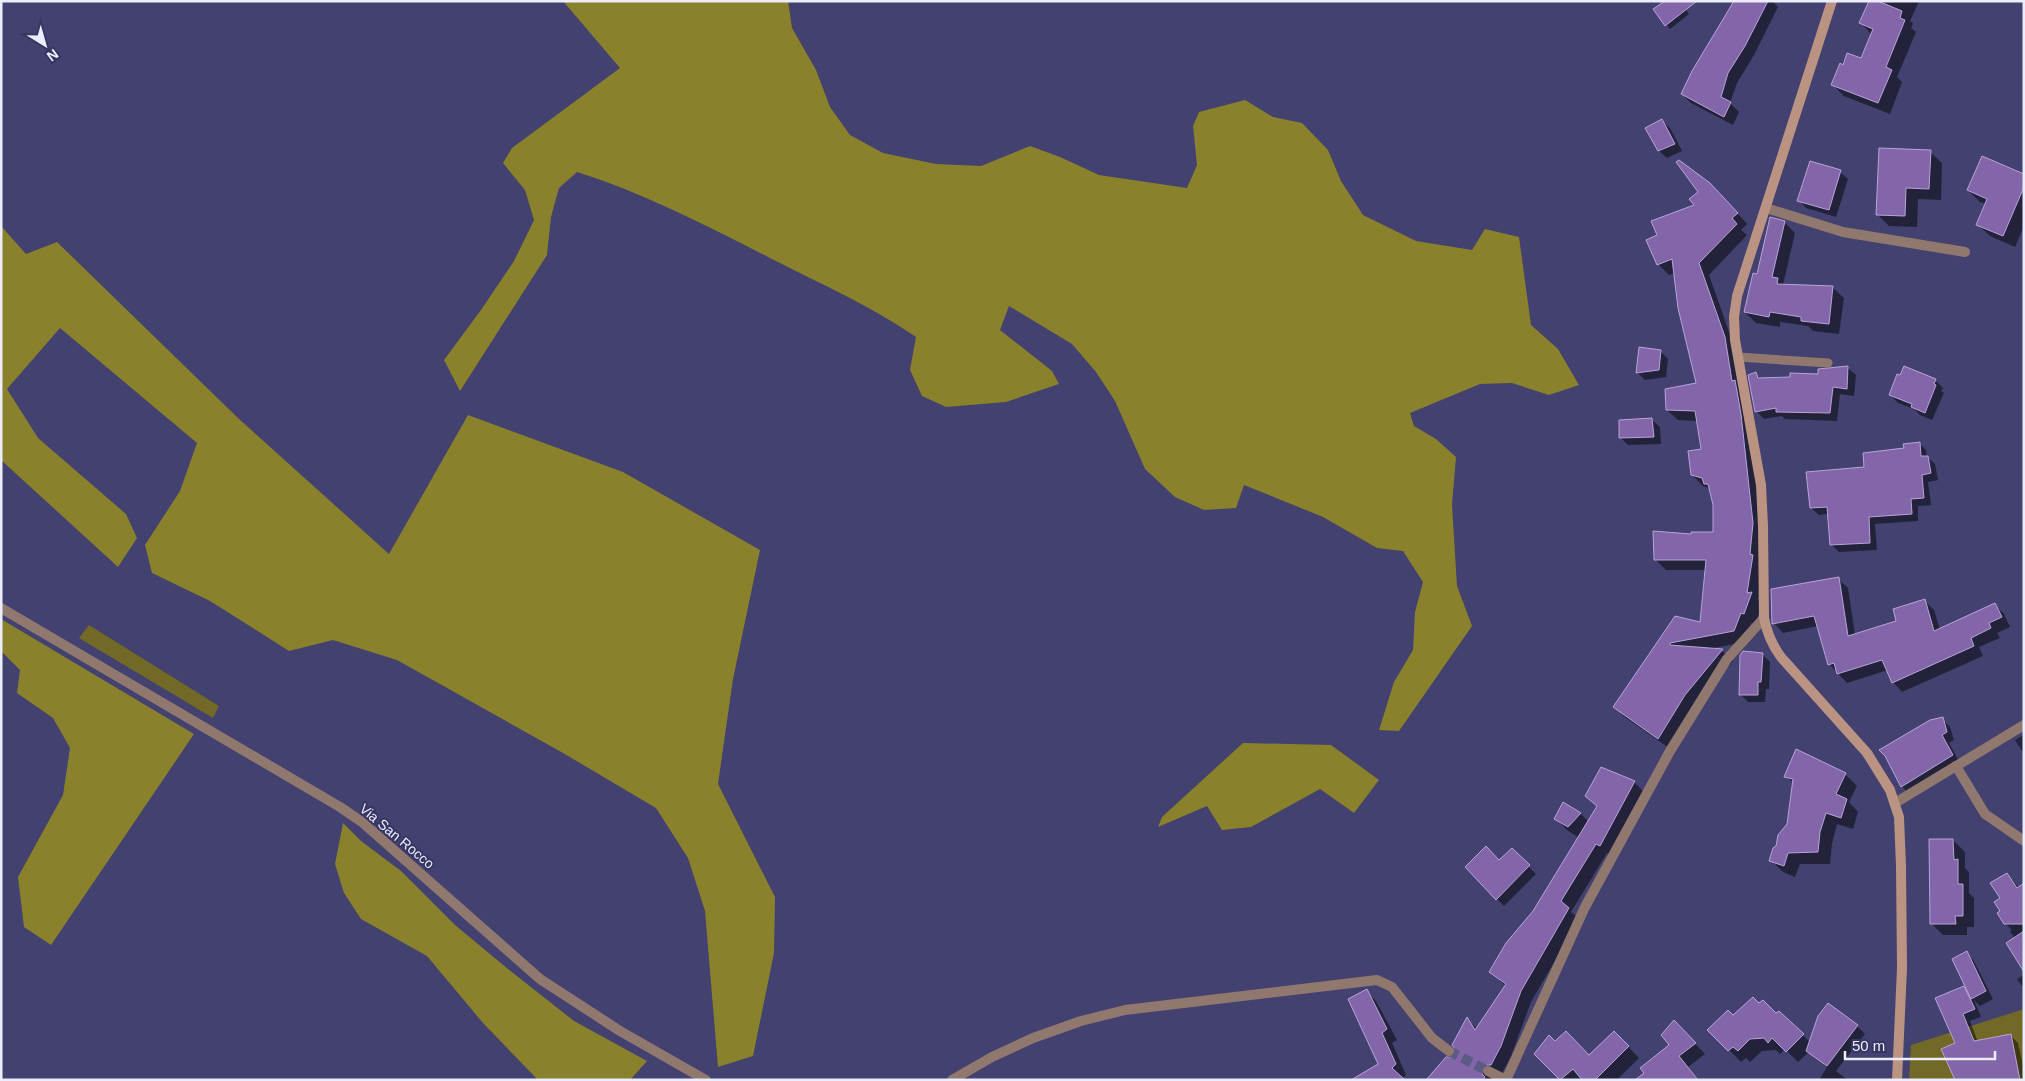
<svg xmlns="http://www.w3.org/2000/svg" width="2025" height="1081" font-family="Arial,sans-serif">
<rect width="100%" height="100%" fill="#42416f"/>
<g fill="#716925">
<path d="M 89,625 L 219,706 L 213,718 L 79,638 Z"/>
<path d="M 2024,1009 L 2024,1080 L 1909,1080 L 1911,1045 Z"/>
</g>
<g fill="#8a812c">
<path d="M 563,1 L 788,1 L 792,28 L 816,70 L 830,107 L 850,135 L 883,153 L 936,164 L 981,166 L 1030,146 L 1060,157 L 1099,175 L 1187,188 L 1197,165 L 1193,126 L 1199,112 L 1245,100 L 1273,117 L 1302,123 L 1328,150 L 1341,181 L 1363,215 L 1416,241 L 1472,250 L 1485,229 L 1519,237 L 1531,325 L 1558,349 L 1579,385 L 1549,395 L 1512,383 L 1480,384 L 1410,413 L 1414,426 L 1436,439 L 1456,457 L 1452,505 L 1457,586 L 1472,626 L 1399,731 L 1379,730 L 1394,682 L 1413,650 L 1415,612 L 1423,582 L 1403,551 L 1377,548 L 1323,517 L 1244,485 L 1236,508 L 1204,510 L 1175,497 L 1145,469 L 1115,401 L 1096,372 L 1072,344 L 1009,306 L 1000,330 L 1052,371 L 1059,384 L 1006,402 L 946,407 L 922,396 L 910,370 L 916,337 C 871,306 821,284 772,259 C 709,227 644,193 577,172 L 559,188 L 551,217 L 547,255 L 460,391 L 444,360 L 481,310 L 514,261 L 534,220 L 525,190 L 503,163 L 512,148 L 620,68 Z"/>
<path d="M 1,226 L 26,254 L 57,242 L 239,419 L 389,554 L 468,415 L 623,472 L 760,550 L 733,679 L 718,784 L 775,897 L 774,953 L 753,1056 L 718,1067 L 705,911 L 688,858 L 656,808 L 563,753 L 397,660 L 333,640 L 289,651 L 210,601 L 152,573 L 145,545 L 180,491 L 197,443 L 60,328 L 7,389 L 38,438 L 126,514 L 137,538 L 118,567 L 1,460 Z"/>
<path d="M 1,619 L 194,734 L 51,945 L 24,927 L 18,877 L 63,795 L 70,748 L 53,718 L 17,693 L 20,670 L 1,651 Z"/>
<path d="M 1243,743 L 1331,745 L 1379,780 L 1354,813 L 1320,789 L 1251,827 L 1222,830 L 1207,806 L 1158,827 L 1162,817 Z"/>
<path d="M 343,823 L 361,841 L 401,871 L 455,925 L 508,969 L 574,1021 L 647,1061 L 630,1080 L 538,1080 L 483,1023 L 427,956 L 361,919 L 344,893 L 335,864 Z"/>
</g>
<g fill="#0007">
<path d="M 1680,1 L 1689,14 L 1670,29 L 1655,10 Z"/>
<path d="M 1736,1 L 1772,1 L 1778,7 L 1754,55 L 1737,83 L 1730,103 L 1739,112 L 1733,125 L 1691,103 L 1682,94 Z"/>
<path d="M 1870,1 L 1919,1 L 1910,21 L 1913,23 L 1911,28 L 1916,32 L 1897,77 L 1902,82 L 1890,114 L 1844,96 L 1833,85 L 1844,66 L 1861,60 L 1872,35 L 1861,23 Z"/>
<path d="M 1662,121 L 1670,128 L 1682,151 L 1667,158 L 1659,151 L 1646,129 Z"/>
<path d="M 1930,152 L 1942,163 L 1941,200 L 1918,199 L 1917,227 L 1889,226 L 1877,214 Z"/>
<path d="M 1840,172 L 1848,179 L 1836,217 L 1806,208 L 1799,200 Z"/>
<path d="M 2024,175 L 2024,226 L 2015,247 L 1990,236 L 1978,225 L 1986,204 L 1980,202 L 1968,190 Z"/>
<path d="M 1721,195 L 1747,224 L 1741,230 L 1747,235 L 1709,275 L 1735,349 L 1752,426 L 1763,567 L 1758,599 L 1762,604 L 1755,624 L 1751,623 L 1745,642 L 1708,649 L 1722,651 L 1733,661 L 1696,705 L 1669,748 L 1626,718 L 1615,707 L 1675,617 L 1701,624 L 1707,570 L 1666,570 L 1655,559 L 1692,536 L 1714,533 L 1714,505 L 1711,489 L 1703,486 L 1692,475 L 1702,450 L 1697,421 L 1678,420 L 1667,410 L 1697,384 L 1675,273 L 1669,275 L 1658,264 L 1659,236 Z"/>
<path d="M 1784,222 L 1795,233 L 1783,285 L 1833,288 L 1844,298 L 1839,334 L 1813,331 L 1808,326 L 1780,322 L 1780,327 L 1756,323 L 1745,312 L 1758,276 Z"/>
<path d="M 1660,351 L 1668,359 L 1666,377 L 1645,380 L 1637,372 Z"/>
<path d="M 1848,368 L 1856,375 L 1854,396 L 1840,394 L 1837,421 L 1785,419 L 1782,416 L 1764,419 L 1756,411 L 1756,374 L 1761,379 L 1819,375 L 1819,370 Z"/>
<path d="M 1935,380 L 1943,388 L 1941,391 L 1944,393 L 1932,420 L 1920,415 L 1914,409 L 1898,403 L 1890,395 Z"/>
<path d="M 1652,420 L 1660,427 L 1661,444 L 1628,445 L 1620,437 Z"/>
<path d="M 1919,443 L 1926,450 L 1927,457 L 1935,464 L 1938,480 L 1928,482 L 1931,505 L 1918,506 L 1918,521 L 1875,524 L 1877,550 L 1839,552 L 1832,545 L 1828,514 L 1819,515 L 1811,508 L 1866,468 Z"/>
<path d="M 1838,579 L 1848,588 L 1855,635 L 1898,622 L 1925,601 L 1934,610 L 1940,630 L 1995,605 L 2004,614 L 2010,627 L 1997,633 L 2000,638 L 1979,647 L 1983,656 L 1902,692 L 1893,682 L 1888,670 L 1847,683 L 1829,664 L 1818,626 L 1783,633 L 1774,623 Z"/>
<path d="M 1762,654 L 1770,662 L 1769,689 L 1766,689 L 1765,702 L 1748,702 L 1740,694 Z"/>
<path d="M 1942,719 L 1950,727 L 1954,740 L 1949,743 L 1960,763 L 1909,794 L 1902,786 Z"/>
<path d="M 2024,735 L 2024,754 L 2015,740 Z"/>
<path d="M 1845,774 L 1857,786 L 1849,802 L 1858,812 L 1853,829 L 1837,824 L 1832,844 L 1830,864 L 1800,864 L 1795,877 L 1783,872 L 1771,860 L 1788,825 L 1794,784 L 1786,776 Z"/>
<path d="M 1634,782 L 1644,792 L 1611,855 L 1607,853 L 1571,912 L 1579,919 L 1531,1002 L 1511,1056 L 1501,1075 L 1495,1075 L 1491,1080 L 1427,1080 L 1456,1055 L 1467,1019 L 1477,1029 L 1506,986 L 1490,972 L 1534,911 L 1579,838 L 1567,830 L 1555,818 L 1563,804 L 1581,814 L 1589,822 Z"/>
<path d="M 1953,840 L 1965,852 L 1965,868 L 1969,872 L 1969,893 L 1974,898 L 1974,927 L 1967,927 L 1967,935 L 1943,935 L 1931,923 Z"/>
<path d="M 1512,850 L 1536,874 L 1504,906 L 1497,899 L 1500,862 Z"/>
<path d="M 2007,874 L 2019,888 L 2024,885 L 2024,970 L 2015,939 L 2010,931 L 2012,930 L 2005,923 L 2001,911 L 2002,899 Z"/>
<path d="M 1966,953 L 1974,961 L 1993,999 L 1980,1006 L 1974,1000 L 1981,1017 L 1970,1021 L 1978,1042 L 2010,1035 L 2018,1043 L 2024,1070 L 2024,1080 L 1959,1080 L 1957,1044 L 1964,988 L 1969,993 Z"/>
<path d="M 2024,975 L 2024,989 L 2017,979 Z"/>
<path d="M 1366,991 L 1376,1001 L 1397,1040 L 1392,1043 L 1406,1075 L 1402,1078 L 1379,1065 Z"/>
<path d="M 1779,1012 L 1811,1043 L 1857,1026 L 1865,1034 L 1836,1071 L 1848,1080 L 1819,1080 L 1827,1067 L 1809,1052 L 1798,1062 L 1785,1049 L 1780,1054 L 1776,1050 L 1762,1051 L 1750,1062 L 1746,1058 L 1741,1062 L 1709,1030 L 1733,1017 L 1776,1015 Z"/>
<path d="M 1674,1022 L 1705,1054 L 1688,1067 L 1698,1080 L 1637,1080 L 1646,1073 L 1671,1045 Z"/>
<path d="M 1614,1032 L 1639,1058 L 1617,1080 L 1561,1080 L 1536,1054 L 1555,1043 L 1589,1057 Z"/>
</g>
<g fill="#8366a9" stroke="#b9a4d8">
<path d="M 1665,1 L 1697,1 L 1665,26 L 1653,9 Z"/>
<path d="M 1734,1 L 1768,1 L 1745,46 L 1728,73 L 1721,97 L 1731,102 L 1724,117 L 1681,94 L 1692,71 Z"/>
<path d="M 1869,1 L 1878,1 L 1902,11 L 1900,18 L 1905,20 L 1886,67 L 1892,70 L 1878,103 L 1831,85 L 1840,63 L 1843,65 L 1847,53 L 1861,58 L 1873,29 L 1859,23 Z"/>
<path d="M 1662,119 L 1675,144 L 1658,151 L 1645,128 Z"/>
<path d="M 1879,148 L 1931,150 L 1929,189 L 1906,188 L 1905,216 L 1876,215 Z"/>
<path d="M 1982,156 L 2024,174 L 2024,187 L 2003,236 L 1976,225 L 1987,199 L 1967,190 Z"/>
<path d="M 1679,160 L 1710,183 L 1738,213 L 1732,218 L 1737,224 L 1699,263 L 1725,337 L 1732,381 L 1735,380 L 1741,414 L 1753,523 L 1750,554 L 1753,555 L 1747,593 L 1752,592 L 1744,614 L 1741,613 L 1734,631 L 1670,643 L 1670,645 L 1723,649 L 1685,695 L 1658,739 L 1613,707 L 1675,616 L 1700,622 L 1706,560 L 1654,560 L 1653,531 L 1691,534 L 1691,532 L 1713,532 L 1713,505 L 1708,484 L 1704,484 L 1702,478 L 1691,475 L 1688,451 L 1701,449 L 1695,411 L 1666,410 L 1665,389 L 1696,383 L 1678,308 L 1672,259 L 1657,265 L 1646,240 L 1657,235 L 1651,221 L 1694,205 L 1689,199 L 1698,192 L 1676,162 Z"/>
<path d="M 1810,161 L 1841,170 L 1829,210 L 1797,201 Z"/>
<path d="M 1770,217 L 1785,221 L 1772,277 L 1778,278 L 1777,284 L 1833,286 L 1829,324 L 1801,321 L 1801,317 L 1770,312 L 1769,317 L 1744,312 L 1753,273 L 1757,274 Z"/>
<path d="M 1639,347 L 1661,350 L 1659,370 L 1636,373 Z"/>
<path d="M 1848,366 L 1847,389 L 1833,387 L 1830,413 L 1776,412 L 1776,408 L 1755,412 L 1748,375 L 1756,372 L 1758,378 L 1790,377 L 1790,373 L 1818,374 L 1818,369 Z"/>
<path d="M 1904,366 L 1936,379 L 1934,384 L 1936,385 L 1925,413 L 1911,407 L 1912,404 L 1889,395 L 1897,374 L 1900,375 Z"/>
<path d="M 1652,418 L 1654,437 L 1619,438 L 1619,420 Z"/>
<path d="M 1920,442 L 1921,456 L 1928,456 L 1931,473 L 1922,475 L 1924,498 L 1911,499 L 1912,514 L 1869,517 L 1870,543 L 1830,545 L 1827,507 L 1810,508 L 1806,472 L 1864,467 L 1863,453 L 1904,448 L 1903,444 Z"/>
<path d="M 1839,577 L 1848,636 L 1896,621 L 1893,609 L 1925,599 L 1934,631 L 1995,603 L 2002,617 L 1989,623 L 1991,628 L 1971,638 L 1974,646 L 1892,683 L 1882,660 L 1837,674 L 1834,663 L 1828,665 L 1814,616 L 1772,624 L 1771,589 Z"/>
<path d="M 1743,651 L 1763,653 L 1761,682 L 1758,682 L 1758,695 L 1739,695 L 1740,655 Z"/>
<path d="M 1943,717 L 1947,732 L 1942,735 L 1953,755 L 1901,787 L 1885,756 L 1879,750 L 1930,720 Z"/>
<path d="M 1796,749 L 1846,773 L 1836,794 L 1847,799 L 1841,818 L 1826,813 L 1820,832 L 1818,852 L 1788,853 L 1784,866 L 1769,861 L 1773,848 L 1776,846 L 1778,835 L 1787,824 L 1793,779 L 1784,777 Z"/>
<path d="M 1601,767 L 1635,781 L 1600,846 L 1596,844 L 1561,901 L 1569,908 L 1521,991 L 1501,1046 L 1491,1065 L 1485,1065 L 1482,1068 L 1482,1074 L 1485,1077 L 1483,1080 L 1426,1080 L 1446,1057 L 1451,1057 L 1455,1055 L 1455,1049 L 1452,1045 L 1467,1017 L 1475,1030 L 1506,984 L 1489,972 L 1506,943 L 1533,911 L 1597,806 L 1585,796 Z"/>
<path d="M 1563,802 L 1581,813 L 1568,827 L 1554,819 Z"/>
<path d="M 1929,839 L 1953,839 L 1954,860 L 1958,859 L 1958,884 L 1963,884 L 1963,916 L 1955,916 L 1956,924 L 1930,924 Z"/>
<path d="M 1486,846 L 1499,860 L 1512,848 L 1530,865 L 1496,900 L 1465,867 Z"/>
<path d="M 2007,873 L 2017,888 L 2024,883 L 2024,924 L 2004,924 L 1997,913 L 2000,911 L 1994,902 L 2000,898 L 1990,883 Z"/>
<path d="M 2024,931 L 2024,972 L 2006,943 Z"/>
<path d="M 1967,951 L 1986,991 L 1971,999 L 1952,959 Z"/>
<path d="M 1964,986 L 1975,1009 L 1963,1014 L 1974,1041 L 2011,1034 L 2020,1080 L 1955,1080 L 1941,1049 L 1955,1043 L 1935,998 Z"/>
<path d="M 1367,989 L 1387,1029 L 1382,1033 L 1396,1064 L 1392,1068 L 1405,1080 L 1351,1080 L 1378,1064 L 1348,999 Z"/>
<path d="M 1753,997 L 1759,1003 L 1763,1000 L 1776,1013 L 1779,1011 L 1804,1034 L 1786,1052 L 1772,1038 L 1768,1043 L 1764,1038 L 1750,1039 L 1738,1051 L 1733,1047 L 1728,1051 L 1707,1030 L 1728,1010 L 1733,1015 Z"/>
<path d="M 1828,1003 L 1858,1025 L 1827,1066 L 1806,1051 L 1818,1016 Z"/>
<path d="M 1674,1020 L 1696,1043 L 1679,1056 L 1698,1080 L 1635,1080 L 1644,1073 L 1640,1068 L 1669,1045 L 1661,1035 Z"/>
<path d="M 1566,1031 L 1589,1055 L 1614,1031 L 1629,1046 L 1595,1080 L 1582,1080 L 1573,1069 L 1560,1080 L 1534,1054 L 1549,1035 L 1555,1041 Z"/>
</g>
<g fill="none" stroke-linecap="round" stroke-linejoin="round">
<path stroke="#5c5b84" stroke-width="10" stroke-dasharray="10 5" stroke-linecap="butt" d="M 1449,1051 L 1488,1071"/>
<path stroke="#91786e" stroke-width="9" d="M 1738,357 L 1828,363"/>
<g stroke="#91786e" stroke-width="10">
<path d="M 1766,208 L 1843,232 L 1965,252"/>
<path d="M 1,608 L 340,807 L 362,822 L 540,979 L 620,1031 L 706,1080"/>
<path d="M 1956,766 L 1985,814 L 2024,841"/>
<path d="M 1895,803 L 2024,725"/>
<path d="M 1488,1071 L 1506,1080 L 1585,907 L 1670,751 L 1727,659 L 1764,618"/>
<path d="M 952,1080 L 992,1057 L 1033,1038 L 1081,1021 L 1125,1010 L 1377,980 L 1392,987 L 1432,1038 L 1449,1051"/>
</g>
<path stroke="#ba9383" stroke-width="10" d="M 1832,1 L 1737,296 L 1734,317 L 1735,340 L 1761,485 L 1763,526 L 1764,618 C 1767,633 1772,645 1781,657 L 1867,753 L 1890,790 L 1899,817 L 1901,866 L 1902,968 L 1897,1080"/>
</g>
<g text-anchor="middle" stroke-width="4" stroke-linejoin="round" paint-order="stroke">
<g font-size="14" fill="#ecedfe" stroke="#373663">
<text transform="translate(397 836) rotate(40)" y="5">Via San Rocco</text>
</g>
</g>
<rect width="2025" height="1081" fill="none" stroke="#ecedfe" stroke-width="5"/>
<g transform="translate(45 45) rotate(143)" stroke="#373663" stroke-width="4" paint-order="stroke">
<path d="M0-4L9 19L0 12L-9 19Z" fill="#ecedfe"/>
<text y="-8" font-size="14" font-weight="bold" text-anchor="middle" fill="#ecedfe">N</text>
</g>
<path d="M1845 1051v8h150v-8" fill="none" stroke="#ecedfe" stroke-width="2.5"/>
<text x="1852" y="1051" font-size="15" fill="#ecedfe" stroke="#373663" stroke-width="4" paint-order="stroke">50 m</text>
</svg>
